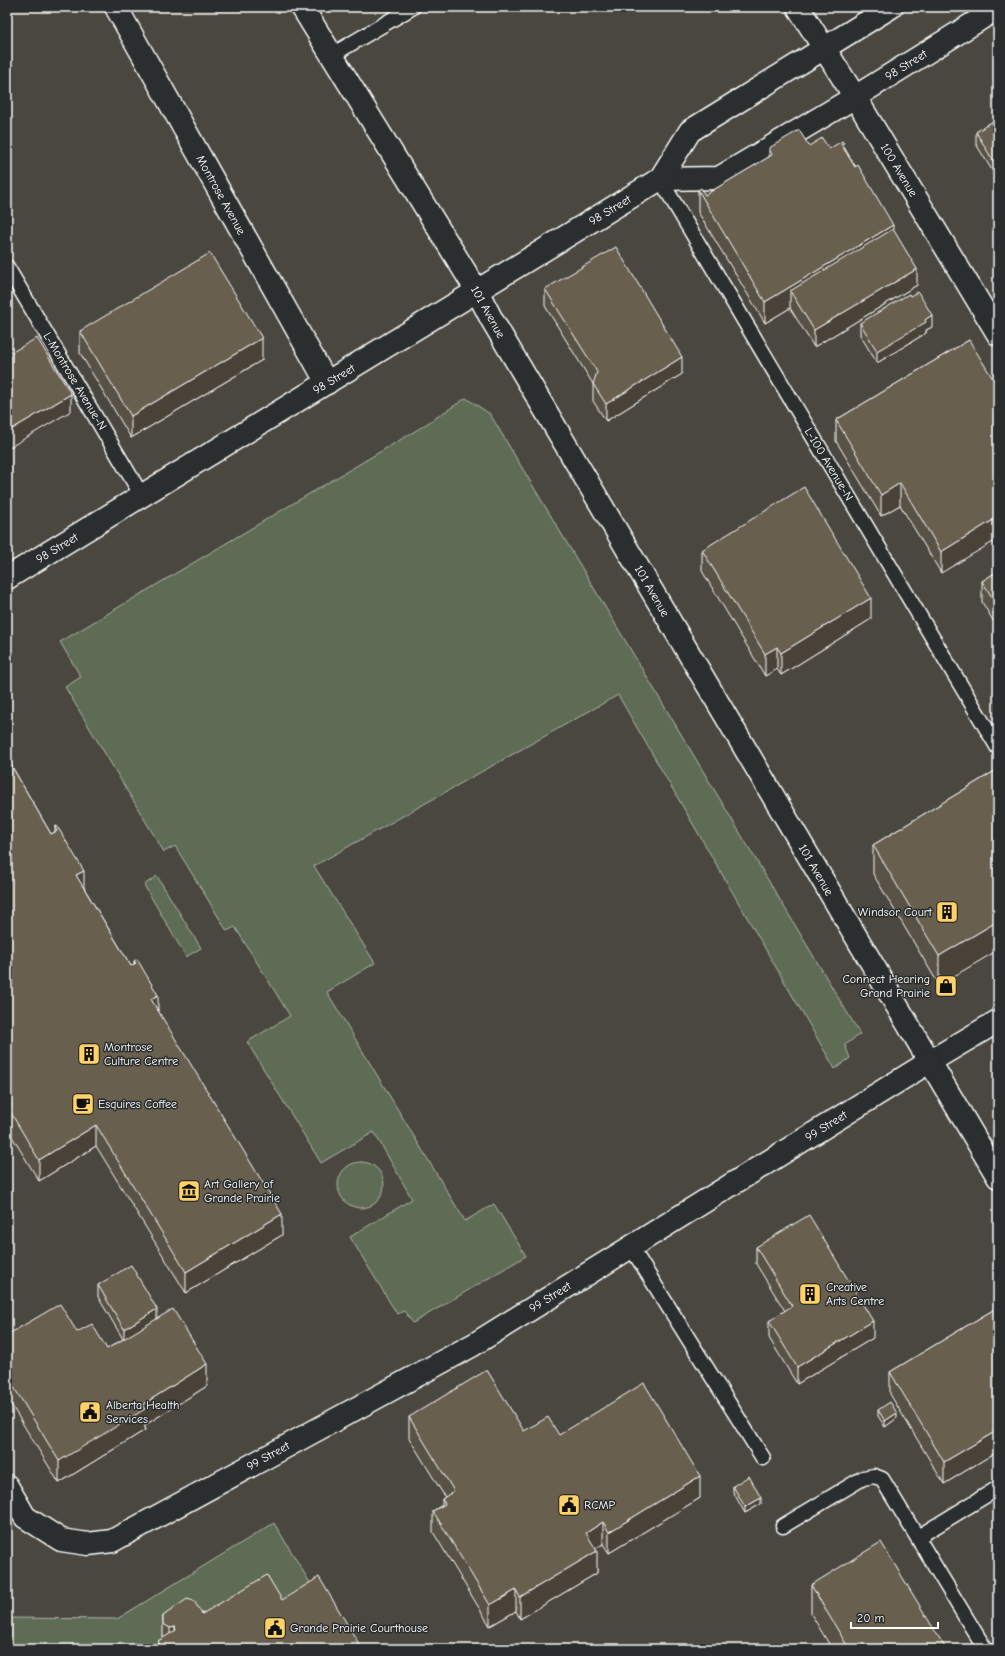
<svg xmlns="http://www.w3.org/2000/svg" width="1005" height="1656" font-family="'Comic Neue',sans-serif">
<rect width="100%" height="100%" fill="#3d3c38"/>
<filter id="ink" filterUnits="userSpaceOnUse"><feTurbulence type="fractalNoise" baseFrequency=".025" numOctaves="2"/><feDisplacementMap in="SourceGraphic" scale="8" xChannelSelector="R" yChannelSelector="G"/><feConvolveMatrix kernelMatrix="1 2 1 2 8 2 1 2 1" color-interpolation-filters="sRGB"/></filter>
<g filter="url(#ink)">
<path fill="#4a463f" d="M 7,7 L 798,7 L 824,49 L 891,7 L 998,7 L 998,1649 L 7,1649 Z"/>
<g fill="#5e6c54" stroke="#aeb6aa">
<path d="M 466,398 L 490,414 L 860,1034 L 845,1045 L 850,1058 L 835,1069 L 618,695 L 314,866 L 375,963 L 327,992 L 465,1221 L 494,1204 L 526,1256 L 413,1323 L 404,1311 L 397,1314 L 350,1237 L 412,1199 L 374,1132 L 321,1163 L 247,1042 L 290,1016 L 235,927 L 227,931 L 175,846 L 164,852 L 65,687 L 81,677 L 60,642 L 420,428 Z"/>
<path d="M 157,876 L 201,948 L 186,957 L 144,885 Z"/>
<circle cx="361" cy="1185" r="23"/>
<path d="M 274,1523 L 350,1649 L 7,1649 L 7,1618 L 117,1619 Z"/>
</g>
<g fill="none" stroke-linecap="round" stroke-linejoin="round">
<g stroke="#fff" stroke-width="17">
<g id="lane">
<path d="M 332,55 L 413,7"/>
<path d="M 660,179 L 998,748"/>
<path d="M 7,267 L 142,496"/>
<path d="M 631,1247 L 763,1458"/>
<path d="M 783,1526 L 863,1478 L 874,1476 L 882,1479 L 985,1649"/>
<path d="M 918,1537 L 998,1488"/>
</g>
</g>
<g stroke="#fff" stroke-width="25">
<g id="street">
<path d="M 116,7 L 327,383"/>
<path d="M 302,7 L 477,291"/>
<path d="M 929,1062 L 998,1021"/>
</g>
</g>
<g stroke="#fff" stroke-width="25">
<g id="secondary">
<path d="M 798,7 L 855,97 L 998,334"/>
<path d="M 660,179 L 719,178 L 855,97 L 998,8"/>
<path d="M 477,291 L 492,320 L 998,1177"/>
<path d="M 7,578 L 660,179 L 690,131 L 891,7"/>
<path d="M 7,1486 L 25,1517 L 61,1540 L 88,1544 L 112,1541 L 473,1345 L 929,1062"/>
</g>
</g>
<use href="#lane" stroke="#2a2d2e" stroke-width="14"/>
<use href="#street" stroke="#2a2d2e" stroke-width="22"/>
<use href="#secondary" stroke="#2a2d2e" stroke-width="22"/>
</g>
<g fill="#595144" stroke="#fff">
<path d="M 998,118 L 998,180 L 976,144 L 976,132 Z"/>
<path d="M 809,146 L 829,149 L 844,147 L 893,229 L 917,285 L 814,347 L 790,308 L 765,323 L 698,212 L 698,190 L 705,195 L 769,157 L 769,148 Z"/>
<path d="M 545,289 L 682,374 L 606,421 L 593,401 L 593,384 L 545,306 Z"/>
<path d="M 860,323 L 932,327 L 926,330 L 926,333 L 877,363 L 860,335 Z"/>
<path d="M 80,331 L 262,360 L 131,438 L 80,353 Z"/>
<path d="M 969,340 L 941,573 L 900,505 L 881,516 L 836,441 L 836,420 Z"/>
<path d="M 702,550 L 871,619 L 781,675 L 777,669 L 765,676 L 702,571 Z"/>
<path d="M 998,571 L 998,629 L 982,602 L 982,581 Z"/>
<path d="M 7,758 L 51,834 L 55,832 L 55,827 L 57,826 L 84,888 L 131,966 L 134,964 L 134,961 L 158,1011 L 282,1235 L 186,1293 L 96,1146 L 39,1181 L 8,1130 L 8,1121 L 7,1119 Z"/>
<path d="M 998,769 L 939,985 L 873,874 L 873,845 Z"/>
<path d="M 756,1247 L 873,1338 L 797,1384 L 769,1338 L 769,1321 L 785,1311 L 756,1264 Z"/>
<path d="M 98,1285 L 157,1319 L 207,1386 L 145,1425 L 145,1430 L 59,1483 L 7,1398 L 7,1335 L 77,1332 L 107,1349 L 123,1339 L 98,1297 Z"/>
<path d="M 998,1307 L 998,1451 L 944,1484 L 890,1394 L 890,1372 Z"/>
<path d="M 878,1410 L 897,1418 L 885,1427 L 878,1416 Z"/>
<path d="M 409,1417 L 524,1431 L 559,1435 L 700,1498 L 609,1553 L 603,1544 L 595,1549 L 597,1573 L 520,1619 L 516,1611 L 490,1626 L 433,1532 L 433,1511 L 442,1505 L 442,1499 L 445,1497 L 409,1438 Z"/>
<path d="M 733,1486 L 761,1504 L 745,1513 L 733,1492 Z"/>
<path d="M 811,1585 L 946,1649 L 832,1649 L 811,1614 Z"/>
<path d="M 282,1600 L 362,1649 L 158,1649 L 158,1641 L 163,1638 L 163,1616 L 202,1614 Z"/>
</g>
<g fill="#494237" stroke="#fff">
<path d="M 893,225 L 893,246 L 790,291 L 790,308 L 765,323 L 765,302 Z"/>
<path d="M 917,269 L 917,285 L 814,347 L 814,330 Z"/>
<path d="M 932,315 L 932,327 L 926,330 L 926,333 L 877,363 L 877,351 Z"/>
<path d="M 262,338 L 262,360 L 131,438 L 131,416 Z"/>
<path d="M 682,357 L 682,374 L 606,421 L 606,404 Z"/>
<path d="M 71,394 L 71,411 L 7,449 L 7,432 Z"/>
<path d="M 900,483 L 900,505 L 881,516 L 881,495 Z"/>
<path d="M 998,517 L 998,539 L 941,573 L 941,552 Z"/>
<path d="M 871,598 L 871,619 L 781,675 L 781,653 Z"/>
<path d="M 777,647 L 777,669 L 765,676 L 765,654 Z"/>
<path d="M 84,871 L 84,892 L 76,875 Z"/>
<path d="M 998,921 L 998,950 L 939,985 L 939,956 Z"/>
<path d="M 158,995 L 158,1016 L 151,999 Z"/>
<path d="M 96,1125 L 96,1146 L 39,1181 L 39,1160 Z"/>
<path d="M 282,1214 L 282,1235 L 186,1293 L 186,1272 Z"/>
<path d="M 157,1309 L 157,1321 L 124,1341 L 124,1329 Z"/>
<path d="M 873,1321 L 873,1338 L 797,1384 L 797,1367 Z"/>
<path d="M 207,1364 L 207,1386 L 145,1425 L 145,1430 L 59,1483 L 59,1461 L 142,1405 Z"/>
<path d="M 897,1413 L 897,1418 L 885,1427 L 885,1421 Z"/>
<path d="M 998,1430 L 998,1451 L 944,1484 L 944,1462 Z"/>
<path d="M 700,1476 L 700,1498 L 609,1553 L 609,1532 Z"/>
<path d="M 761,1498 L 761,1504 L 745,1513 L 745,1507 Z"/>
<path d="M 603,1522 L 603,1544 L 586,1554 L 586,1533 Z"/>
<path d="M 597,1551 L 597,1573 L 520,1619 L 520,1597 Z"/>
<path d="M 516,1590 L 516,1611 L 490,1626 L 490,1605 Z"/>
<path d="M 175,1627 L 175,1648 L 170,1649 L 170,1628 Z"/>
</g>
<g fill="#685e4f" stroke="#fff">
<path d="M 998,118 L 998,169 L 976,132 Z"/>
<path d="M 799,130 L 809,146 L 822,138 L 829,149 L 842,141 L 844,143 L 841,144 L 855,167 L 858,165 L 893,225 L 765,302 L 698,190 L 701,188 L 705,195 L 772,155 L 769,148 Z"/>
<path d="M 893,229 L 917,269 L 814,330 L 790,291 Z"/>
<path d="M 616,247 L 682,357 L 606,404 L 593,384 L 597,372 L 545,289 Z"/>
<path d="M 210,253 L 262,338 L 131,416 L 80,331 Z"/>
<path d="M 918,292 L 932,315 L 925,320 L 926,322 L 877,351 L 860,323 L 909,294 L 910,296 Z"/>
<path d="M 37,338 L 71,394 L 7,432 L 7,355 Z"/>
<path d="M 969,340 L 998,387 L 998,517 L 941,552 L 900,483 L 881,495 L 836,420 Z"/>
<path d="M 804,487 L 871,598 L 781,653 L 777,647 L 765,654 L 702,550 Z"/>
<path d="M 998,571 L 998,607 L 982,581 Z"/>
<path d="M 7,758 L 51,834 L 57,831 L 55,827 L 57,826 L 84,871 L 76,875 L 131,966 L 136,963 L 134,961 L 137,959 L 158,995 L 151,999 L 282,1214 L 186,1272 L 96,1125 L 39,1160 L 8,1108 L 12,1106 L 7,1097 Z"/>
<path d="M 998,769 L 998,921 L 939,956 L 873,845 Z"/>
<path d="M 809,1215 L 873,1321 L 797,1367 L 769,1321 L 792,1306 L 756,1247 Z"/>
<path d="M 131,1265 L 157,1309 L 124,1329 L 98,1285 Z"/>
<path d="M 60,1304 L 77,1332 L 92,1324 L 107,1349 L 173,1309 L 207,1364 L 142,1405 L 145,1409 L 59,1461 L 7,1376 L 7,1335 Z"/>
<path d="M 998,1307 L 998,1430 L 944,1462 L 890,1372 Z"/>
<path d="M 487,1370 L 524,1431 L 548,1417 L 559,1435 L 644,1383 L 700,1476 L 609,1532 L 603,1522 L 586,1533 L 597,1551 L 520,1597 L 516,1590 L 490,1605 L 433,1511 L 445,1504 L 442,1499 L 454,1491 L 409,1417 Z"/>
<path d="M 890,1402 L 897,1413 L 885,1421 L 878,1410 Z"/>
<path d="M 749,1476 L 761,1498 L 745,1507 L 733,1486 Z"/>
<path d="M 881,1542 L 946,1649 L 849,1649 L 811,1585 Z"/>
<path d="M 267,1575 L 282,1600 L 319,1577 L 362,1649 L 163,1649 L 158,1641 L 176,1630 L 175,1627 L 170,1628 L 163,1624 L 163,1616 L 187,1599 L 194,1601 L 202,1614 Z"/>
</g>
</g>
<defs>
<g id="building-square" transform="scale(1.15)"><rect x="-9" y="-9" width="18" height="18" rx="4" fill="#ffd166" stroke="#2a2d2e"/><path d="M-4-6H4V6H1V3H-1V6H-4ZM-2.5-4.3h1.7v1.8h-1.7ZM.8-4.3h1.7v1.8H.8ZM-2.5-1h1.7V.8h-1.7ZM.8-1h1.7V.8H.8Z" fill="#111"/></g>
<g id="shop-square" transform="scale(1.15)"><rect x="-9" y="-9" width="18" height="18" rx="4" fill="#ffd166" stroke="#2a2d2e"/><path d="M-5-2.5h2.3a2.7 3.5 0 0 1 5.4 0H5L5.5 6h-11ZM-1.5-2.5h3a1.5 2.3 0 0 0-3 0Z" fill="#111"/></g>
<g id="cafe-square" transform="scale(1.15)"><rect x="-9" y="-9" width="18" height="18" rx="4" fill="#ffd166" stroke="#2a2d2e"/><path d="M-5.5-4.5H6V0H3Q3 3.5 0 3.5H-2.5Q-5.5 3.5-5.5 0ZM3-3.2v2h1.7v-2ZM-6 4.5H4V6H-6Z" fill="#111"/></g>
<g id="museum-square" transform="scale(1.15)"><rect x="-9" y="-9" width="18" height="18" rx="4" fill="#ffd166" stroke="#2a2d2e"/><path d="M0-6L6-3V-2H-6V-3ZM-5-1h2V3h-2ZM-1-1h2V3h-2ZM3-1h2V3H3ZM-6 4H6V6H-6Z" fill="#111"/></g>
<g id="civic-square" transform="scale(1.15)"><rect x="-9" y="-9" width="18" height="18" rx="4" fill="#ffd166" stroke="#2a2d2e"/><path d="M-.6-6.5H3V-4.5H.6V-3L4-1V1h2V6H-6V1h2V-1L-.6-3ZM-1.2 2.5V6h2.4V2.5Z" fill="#111"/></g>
</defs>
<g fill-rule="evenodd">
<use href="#building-square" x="947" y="912"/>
<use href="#shop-square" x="946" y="986"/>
<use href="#building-square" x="89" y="1054"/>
<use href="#cafe-square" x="83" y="1104"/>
<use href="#museum-square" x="189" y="1191"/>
<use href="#building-square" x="810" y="1294"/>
<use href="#civic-square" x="90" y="1412"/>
<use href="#civic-square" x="569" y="1505"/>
<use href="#civic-square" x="275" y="1628"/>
</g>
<g text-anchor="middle" stroke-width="3" stroke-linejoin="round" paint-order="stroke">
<g font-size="12" fill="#fff" stroke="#2a2d2e">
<text transform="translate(906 65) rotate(-32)" y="4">98 Street</text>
<text transform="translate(899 170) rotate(59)" y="4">100 Avenue</text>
<text transform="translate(221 195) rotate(61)" y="4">Montrose Avenue</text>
<text transform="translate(610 210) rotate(-31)" y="4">98 Street</text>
<text transform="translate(488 312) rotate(61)" y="4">101 Avenue</text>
<text transform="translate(334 379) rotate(-31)" y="4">98 Street</text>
<text transform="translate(75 381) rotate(59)" y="4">L-Montrose Avenue-N</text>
<text transform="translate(829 464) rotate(59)" y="4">L-100 Avenue-N</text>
<text transform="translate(57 548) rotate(-31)" y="4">98 Street</text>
<text transform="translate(652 591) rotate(60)" y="4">101 Avenue</text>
<text transform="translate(816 870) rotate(60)" y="4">101 Avenue</text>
<text transform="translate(826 1126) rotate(-32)" y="4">99 Street</text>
<text transform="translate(550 1297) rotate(-32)" y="4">99 Street</text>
<text transform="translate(268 1456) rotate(-29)" y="4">99 Street</text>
</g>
<g font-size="12" fill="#fff" stroke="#2a2d2e" text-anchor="start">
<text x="932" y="916" text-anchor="end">Windsor Court</text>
<text x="930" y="983" text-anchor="end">Connect Hearing<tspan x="930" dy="14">Grand Prairie</tspan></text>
<text x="104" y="1051">Montrose<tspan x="104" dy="14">Culture Centre</tspan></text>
<text x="98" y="1108">Esquires Coffee</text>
<text x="204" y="1188">Art Gallery of<tspan x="204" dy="14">Grande Prairie</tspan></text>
<text x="826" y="1291">Creative<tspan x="826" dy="14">Arts Centre</tspan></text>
<text x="106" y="1409">Alberta Health<tspan x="106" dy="14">Services</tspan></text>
<text x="584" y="1509">RCMP</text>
<text x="290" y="1632">Grande Prairie Courthouse</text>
</g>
</g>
<rect width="1005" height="1656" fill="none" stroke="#2a2d2e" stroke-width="24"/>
<rect x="12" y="12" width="981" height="1632" fill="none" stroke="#fff" stroke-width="1.5" filter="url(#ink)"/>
<path d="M851 1622v6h87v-6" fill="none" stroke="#ffffff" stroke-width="2"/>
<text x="857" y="1622" font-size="12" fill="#ffffff" stroke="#2a2d2e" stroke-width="3" paint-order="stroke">20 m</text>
</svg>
